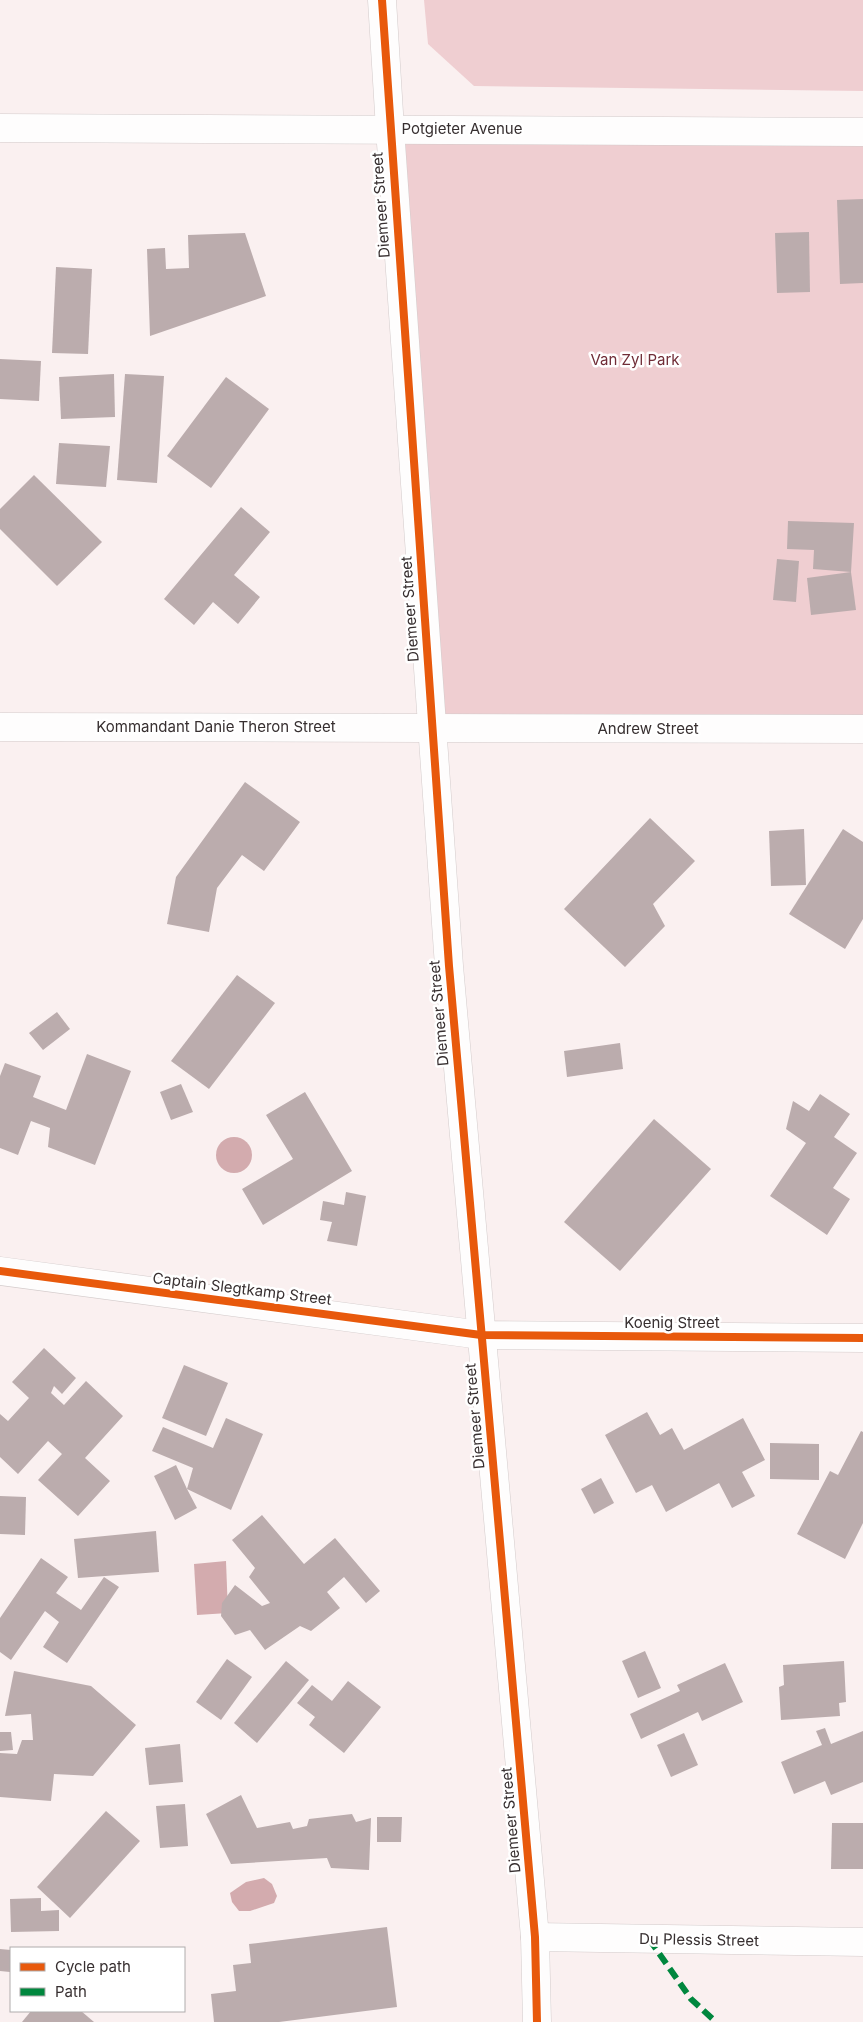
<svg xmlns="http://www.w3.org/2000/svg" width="863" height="2022" font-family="Inter,sans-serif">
<rect width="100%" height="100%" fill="#faf0f0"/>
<g fill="#efced1">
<path d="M 424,0 L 863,0 L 863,91 L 474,86 L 428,44 Z"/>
<path d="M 390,129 L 863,132 L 863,729 L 432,727 Z"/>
</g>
<g fill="#d3abae">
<circle cx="234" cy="1155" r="18"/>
<path d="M 226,1561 L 228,1613 L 197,1615 L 194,1564 Z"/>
<path d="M 264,1878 L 272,1884 L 277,1896 L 274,1903 L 250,1911 L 239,1911 L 232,1902 L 230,1893 L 246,1882 Z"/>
</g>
<g fill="#bbacad">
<path d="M 863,199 L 863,283 L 840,284 L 837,200 Z"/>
<path d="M 809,232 L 810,292 L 777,293 L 775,233 Z"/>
<path d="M 245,233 L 266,296 L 150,336 L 147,249 L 165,248 L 166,269 L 189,268 L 188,235 Z"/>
<path d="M 56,267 L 92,269 L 88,354 L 52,353 Z"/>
<path d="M 0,359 L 41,361 L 39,401 L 0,399 Z"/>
<path d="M 114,374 L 115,417 L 61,419 L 59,377 Z"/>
<path d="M 125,374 L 164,376 L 157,483 L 117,480 Z"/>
<path d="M 226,377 L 269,409 L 211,488 L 167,456 Z"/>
<path d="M 59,443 L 110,446 L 106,487 L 56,484 Z"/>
<path d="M 34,475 L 102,542 L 57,586 L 0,529 L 0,509 Z"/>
<path d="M 241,507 L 270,532 L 234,575 L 260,597 L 238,624 L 213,602 L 194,625 L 164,599 Z"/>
<path d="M 788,521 L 854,523 L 851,572 L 813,569 L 814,550 L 787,549 Z"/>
<path d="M 777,559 L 799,561 L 796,602 L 773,600 Z"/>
<path d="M 851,572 L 856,610 L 811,615 L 807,578 Z"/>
<path d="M 245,782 L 300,822 L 264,871 L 242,855 L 217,888 L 209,932 L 167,924 L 176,877 Z"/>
<path d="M 650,818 L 695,861 L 653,904 L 665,926 L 625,967 L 564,909 Z"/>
<path d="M 804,829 L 806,885 L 771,886 L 769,831 Z"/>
<path d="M 843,829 L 863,842 L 863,919 L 845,949 L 789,914 Z"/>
<path d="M 237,975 L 275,1003 L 209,1089 L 171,1061 Z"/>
<path d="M 57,1012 L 70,1029 L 43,1050 L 29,1033 Z"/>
<path d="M 620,1043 L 623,1069 L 567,1077 L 564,1051 Z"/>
<path d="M 87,1054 L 131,1071 L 95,1165 L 48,1147 L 50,1128 L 31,1121 L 18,1155 L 0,1148 L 0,1076 L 5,1063 L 41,1076 L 33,1097 L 66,1110 Z"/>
<path d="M 181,1084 L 193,1112 L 171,1120 L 160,1092 Z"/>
<path d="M 305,1092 L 352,1171 L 263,1225 L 242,1189 L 293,1159 L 266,1115 Z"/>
<path d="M 820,1094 L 850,1114 L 834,1137 L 857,1153 L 833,1188 L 850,1199 L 827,1235 L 770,1196 L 806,1143 L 786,1129 L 793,1101 L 809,1111 Z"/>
<path d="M 654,1119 L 711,1169 L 620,1271 L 564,1222 Z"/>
<path d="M 346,1192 L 366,1196 L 357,1246 L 327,1241 L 332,1222 L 320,1220 L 323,1201 L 344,1205 Z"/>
<path d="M 44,1348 L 76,1378 L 62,1394 L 54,1386 L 51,1393 L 64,1405 L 86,1381 L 123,1416 L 85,1458 L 110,1481 L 78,1516 L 38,1480 L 62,1454 L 48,1441 L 18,1474 L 0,1457 L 0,1414 L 8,1421 L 29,1398 L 12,1382 Z"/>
<path d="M 184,1365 L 228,1383 L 206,1436 L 162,1418 Z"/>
<path d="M 647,1412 L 660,1435 L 672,1428 L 684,1450 L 743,1418 L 765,1460 L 742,1472 L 755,1496 L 732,1508 L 719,1483 L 666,1512 L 652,1485 L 636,1493 L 605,1435 Z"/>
<path d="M 226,1418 L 263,1434 L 231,1510 L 187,1489 L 197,1508 L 175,1520 L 154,1476 L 176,1465 L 187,1489 L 193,1468 L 152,1451 L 163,1427 L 213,1448 Z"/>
<path d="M 861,1431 L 863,1432 L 863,1523 L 845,1559 L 797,1534 L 830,1471 L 838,1475 Z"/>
<path d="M 770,1443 L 819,1444 L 819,1480 L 770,1479 Z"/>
<path d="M 601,1478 L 614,1503 L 594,1514 L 581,1489 Z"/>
<path d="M 0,1496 L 26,1497 L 25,1535 L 0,1534 Z"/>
<path d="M 262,1515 L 304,1564 L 335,1538 L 380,1591 L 366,1603 L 344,1577 L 327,1592 L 340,1608 L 311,1631 L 300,1626 L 265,1650 L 250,1630 L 235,1635 L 221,1616 L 222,1603 L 235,1585 L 262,1606 L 270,1603 L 249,1577 L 255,1568 L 232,1540 Z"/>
<path d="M 156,1531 L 159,1572 L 78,1578 L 74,1539 Z"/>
<path d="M 41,1558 L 68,1577 L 56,1593 L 81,1610 L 104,1577 L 119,1587 L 67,1663 L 43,1647 L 59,1622 L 45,1611 L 11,1660 L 0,1652 L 0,1618 Z"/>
<path d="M 645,1651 L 661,1688 L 638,1698 L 622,1661 Z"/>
<path d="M 227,1659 L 252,1677 L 221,1720 L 196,1702 Z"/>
<path d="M 286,1661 L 309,1680 L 257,1743 L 234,1723 Z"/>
<path d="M 844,1661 L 846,1702 L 839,1703 L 840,1716 L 781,1720 L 779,1687 L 784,1685 L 783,1665 Z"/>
<path d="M 725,1663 L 743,1702 L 702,1721 L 698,1712 L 641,1739 L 630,1714 L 680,1691 L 677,1685 Z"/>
<path d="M 14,1671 L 91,1686 L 136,1725 L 93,1776 L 54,1774 L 51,1801 L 0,1797 L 0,1753 L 17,1754 L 22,1740 L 33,1740 L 31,1714 L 5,1716 Z"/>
<path d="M 348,1681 L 381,1707 L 344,1753 L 309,1725 L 315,1717 L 297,1703 L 312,1685 L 332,1701 Z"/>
<path d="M 825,1728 L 831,1744 L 863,1731 L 863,1782 L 831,1795 L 825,1781 L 794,1794 L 781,1762 L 822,1745 L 816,1731 Z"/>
<path d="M 0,1732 L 11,1732 L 13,1750 L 0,1751 Z"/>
<path d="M 684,1733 L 698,1765 L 671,1777 L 657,1745 Z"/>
<path d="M 180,1744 L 183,1782 L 149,1785 L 145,1748 Z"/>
<path d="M 241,1795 L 257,1828 L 290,1822 L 293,1829 L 307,1826 L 309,1819 L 352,1814 L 356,1822 L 371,1818 L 369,1870 L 331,1868 L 327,1858 L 231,1864 L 206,1814 Z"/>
<path d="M 185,1804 L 188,1846 L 160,1848 L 156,1806 Z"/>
<path d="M 106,1811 L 140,1841 L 70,1918 L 37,1887 Z"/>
<path d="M 377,1817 L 402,1817 L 401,1842 L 377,1842 Z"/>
<path d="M 832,1823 L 863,1823 L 863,1869 L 831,1869 Z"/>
<path d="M 41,1898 L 41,1911 L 59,1910 L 59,1931 L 11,1932 L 10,1899 Z"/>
<path d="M 387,1927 L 397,2007 L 279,2022 L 214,2022 L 211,1994 L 236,1991 L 233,1965 L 251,1963 L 249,1944 Z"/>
<path d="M 0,1949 L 11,1950 L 10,1972 L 0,1971 Z"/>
<path d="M 31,2011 L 81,2011 L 94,2022 L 22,2022 Z"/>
</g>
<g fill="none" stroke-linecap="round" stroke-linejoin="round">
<g stroke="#d3cbcb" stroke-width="29">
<g id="street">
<path d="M 382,0 L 390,129"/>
<path d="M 0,727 L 863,729"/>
<path d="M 0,1271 L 481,1335 L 863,1338"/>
<path d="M 535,1937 L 863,1942"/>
</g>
</g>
<g stroke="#d3cbcb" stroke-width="29">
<g id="secondary">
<path d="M 0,128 L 863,132"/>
<path d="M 390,129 L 449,966 L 535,1937 L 537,2022"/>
</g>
</g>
<use href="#street" stroke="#fefdfd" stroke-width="28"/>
<use href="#secondary" stroke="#fefdfd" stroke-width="28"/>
<path stroke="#00873e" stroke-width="6" stroke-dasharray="12 6" stroke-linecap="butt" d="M 649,1939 L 691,1999 L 716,2022"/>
<g stroke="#fff" stroke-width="11">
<g id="cycleway">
<path d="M 382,0 L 449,966 L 535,1937 L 537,2022"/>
<path d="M 0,1271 L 481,1335 L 863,1338"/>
</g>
</g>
<use href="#cycleway" stroke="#e8590c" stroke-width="8"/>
</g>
<g text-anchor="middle" stroke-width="5" stroke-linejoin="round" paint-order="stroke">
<g font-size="15" fill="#372f30" stroke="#fff">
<text x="462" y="134">Potgieter Avenue</text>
<text transform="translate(381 205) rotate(-94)" y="5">Diemeer Street</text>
<text transform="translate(410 609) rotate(-94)" y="5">Diemeer Street</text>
<text x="216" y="732">Kommandant Danie Theron Street</text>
<text x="648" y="734">Andrew Street</text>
<text transform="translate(439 1013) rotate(-95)" y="5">Diemeer Street</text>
<text transform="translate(242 1289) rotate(7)" y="5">Captain Slegtkamp Street</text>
<text x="672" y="1328">Koenig Street</text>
<text transform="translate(475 1416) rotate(-95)" y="5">Diemeer Street</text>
<text transform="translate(511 1820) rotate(-95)" y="5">Diemeer Street</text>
<text transform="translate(699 1940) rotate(1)" y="5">Du Plessis Street</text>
</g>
<g font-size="15" fill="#702d37" stroke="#fff">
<text x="635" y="365">Van Zyl Park</text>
</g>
</g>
<rect x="10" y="1947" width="175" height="65" fill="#ffffff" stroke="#afacac"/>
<rect x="20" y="1963" width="25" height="8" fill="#e8590c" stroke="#afacac"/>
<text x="55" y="1972" font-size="15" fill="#372f30">Cycle path</text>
<rect x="20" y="1988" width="25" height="8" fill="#00873e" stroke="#afacac"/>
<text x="55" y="1997" font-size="15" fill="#372f30">Path</text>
</svg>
